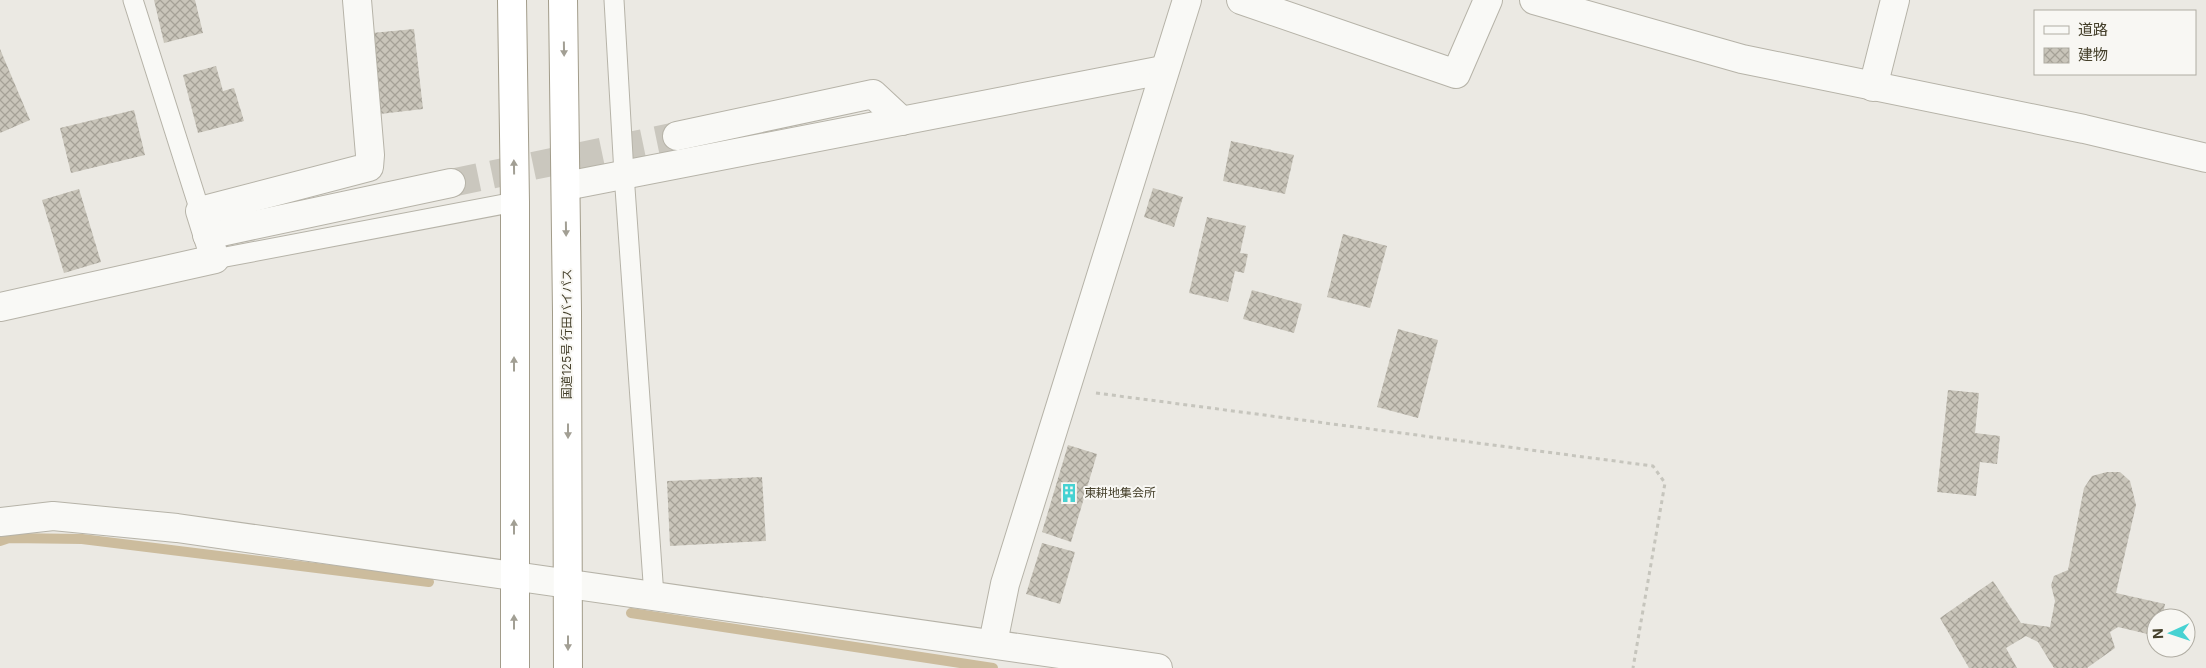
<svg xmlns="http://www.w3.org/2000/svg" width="2206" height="668" font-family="Inter,'Noto Sans JP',sans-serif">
<defs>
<pattern id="building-cross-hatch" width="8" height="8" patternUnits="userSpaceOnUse" patternTransform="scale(1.25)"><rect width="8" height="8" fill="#c9c5ba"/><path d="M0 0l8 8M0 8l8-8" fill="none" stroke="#a5a197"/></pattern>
</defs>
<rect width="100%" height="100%" fill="#ebe9e3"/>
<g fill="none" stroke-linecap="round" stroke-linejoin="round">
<g stroke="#ccbc9d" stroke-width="10">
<path d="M 0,541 L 9,538 L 82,539 L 429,582"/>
<path d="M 631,613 L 993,668"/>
</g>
</g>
<g fill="url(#building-cross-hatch)">
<path d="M 154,0 L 195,0 L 203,33 L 164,43 Z"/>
<path d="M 414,29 L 423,109 L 380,114 L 372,33 Z"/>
<path d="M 0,49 L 30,120 L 0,133 Z"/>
<path d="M 216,66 L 223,91 L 234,88 L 244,121 L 198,133 L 183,75 Z"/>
<path d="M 134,110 L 145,155 L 71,173 L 60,128 Z"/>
<path d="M 1231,141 L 1294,155 L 1285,194 L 1223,181 Z"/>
<path d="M 1153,188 L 1183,197 L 1174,227 L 1144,217 Z"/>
<path d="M 79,189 L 101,262 L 64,273 L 42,200 Z"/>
<path d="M 1207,217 L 1246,226 L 1240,253 L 1248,254 L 1244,273 L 1235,271 L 1228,302 L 1189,293 Z"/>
<path d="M 1343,234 L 1387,246 L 1370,308 L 1327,297 Z"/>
<path d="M 1252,290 L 1302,304 L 1294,333 L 1243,319 Z"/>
<path d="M 1398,329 L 1438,340 L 1418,418 L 1377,407 Z"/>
<path d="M 1948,390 L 1979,393 L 1975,433 L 2000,436 L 1997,464 L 1980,462 L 1976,496 L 1937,492 Z"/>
<path d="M 1068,445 L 1097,454 L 1071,542 L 1042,532 Z"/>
<path d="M 2107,472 L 2120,472 L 2130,481 L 2136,505 L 2116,593 L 2165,604 L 2162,618 L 2156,618 L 2156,636 L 2118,627 L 2110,632 L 2115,648 L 2087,668 L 2054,668 L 2038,642 L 2026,636 L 2006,648 L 2017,668 L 1969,668 L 1940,618 L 1993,581 L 2021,623 L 2050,627 L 2055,601 L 2051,585 L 2054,576 L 2068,570 L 2084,488 L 2092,476 Z"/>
<path d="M 762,477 L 766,541 L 670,546 L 667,481 Z"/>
<path d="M 1042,543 L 1075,552 L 1060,604 L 1026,594 Z"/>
</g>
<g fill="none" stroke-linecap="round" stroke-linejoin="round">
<path stroke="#cac7be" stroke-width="28" stroke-dasharray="28 14" stroke-linecap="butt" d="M 451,183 L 677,136"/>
<g stroke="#b6b3a8" stroke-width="21">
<g id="service">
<path d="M 133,0 L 200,211"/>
<path d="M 614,0 L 624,174 L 654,596"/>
<path d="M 215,259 L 515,202"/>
</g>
</g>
<g stroke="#b6b3a8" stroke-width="30">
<g id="minor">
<path d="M 1241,0 L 1456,74 L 1488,0"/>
<path d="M 1534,0 L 1742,59 L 2084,129 L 2206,158"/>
<path d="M 1873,87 L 1895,0"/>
<path d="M 677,136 L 873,94 L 902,121"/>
<path d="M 566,186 L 1163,70"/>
<path d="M 207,235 L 451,183"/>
<path d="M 0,307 L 215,259 L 200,211 L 369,167 L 370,155 L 357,0"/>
<path d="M 0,522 L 53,516 L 177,528 L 1158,668"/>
<path d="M 993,643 L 1005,584 L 1187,0"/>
</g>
</g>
<g stroke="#a29c8a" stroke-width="30">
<g id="trunk">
<path d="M 512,0 L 515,202 L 515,668"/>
<path d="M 563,0 L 567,312 L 568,668"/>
</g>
</g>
<path stroke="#c6c5bd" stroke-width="3" stroke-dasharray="4 4" stroke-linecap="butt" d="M 1096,393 L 1653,466 L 1665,483 L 1633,668"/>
<use href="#service" stroke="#f9f9f6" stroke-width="19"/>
<use href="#minor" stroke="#f9f9f6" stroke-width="28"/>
<use href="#trunk" stroke="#fff" stroke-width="28"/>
</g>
<defs><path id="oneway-solid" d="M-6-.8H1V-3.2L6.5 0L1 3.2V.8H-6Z" transform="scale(1.25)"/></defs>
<g fill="#a29f94">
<use href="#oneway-solid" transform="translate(564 49) rotate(89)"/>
<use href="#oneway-solid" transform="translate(514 167) rotate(-91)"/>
<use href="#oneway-solid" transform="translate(566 229) rotate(89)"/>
<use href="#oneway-solid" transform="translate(514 364) rotate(-90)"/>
<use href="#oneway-solid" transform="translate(568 431) rotate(90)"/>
<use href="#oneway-solid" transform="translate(514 527) rotate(-90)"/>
<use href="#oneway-solid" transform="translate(514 622) rotate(-90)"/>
<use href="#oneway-solid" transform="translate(568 643) rotate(90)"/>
</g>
<defs>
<g id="building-bare" transform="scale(1.5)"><path d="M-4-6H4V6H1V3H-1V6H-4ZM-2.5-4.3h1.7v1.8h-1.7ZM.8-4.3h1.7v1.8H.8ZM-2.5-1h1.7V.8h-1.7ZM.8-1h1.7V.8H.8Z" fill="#46d2d2" stroke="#f8f7f3" stroke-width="2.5" paint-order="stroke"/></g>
</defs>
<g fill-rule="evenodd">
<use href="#building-bare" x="1069" y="493"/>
</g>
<g text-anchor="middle" stroke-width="4" stroke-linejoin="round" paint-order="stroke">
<g font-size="12" fill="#443f2a" stroke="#f8f7f3">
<text transform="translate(567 334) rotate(-90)" y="4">国道125号 行田バイパス</text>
</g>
<g font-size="12" fill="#443f2a" stroke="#f8f7f3" text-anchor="start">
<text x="1084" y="497">東耕地集会所</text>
</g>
</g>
<rect x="2034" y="10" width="162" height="65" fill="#f8f7f3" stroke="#b0ada3"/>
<rect x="2044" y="26" width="25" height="8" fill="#f9f9f6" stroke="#b0ada3"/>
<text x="2078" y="35" font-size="15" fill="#443f2a">道路</text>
<rect x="2044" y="48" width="25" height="15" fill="url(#building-cross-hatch)" stroke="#b0ada3"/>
<text x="2078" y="60" font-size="15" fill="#443f2a">建物</text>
<g transform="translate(2171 633) rotate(267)"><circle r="24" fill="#f8f7f3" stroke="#b0ada3"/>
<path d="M0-4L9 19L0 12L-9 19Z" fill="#46d2d2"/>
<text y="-8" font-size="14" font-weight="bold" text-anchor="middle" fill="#443f2a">N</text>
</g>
</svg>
